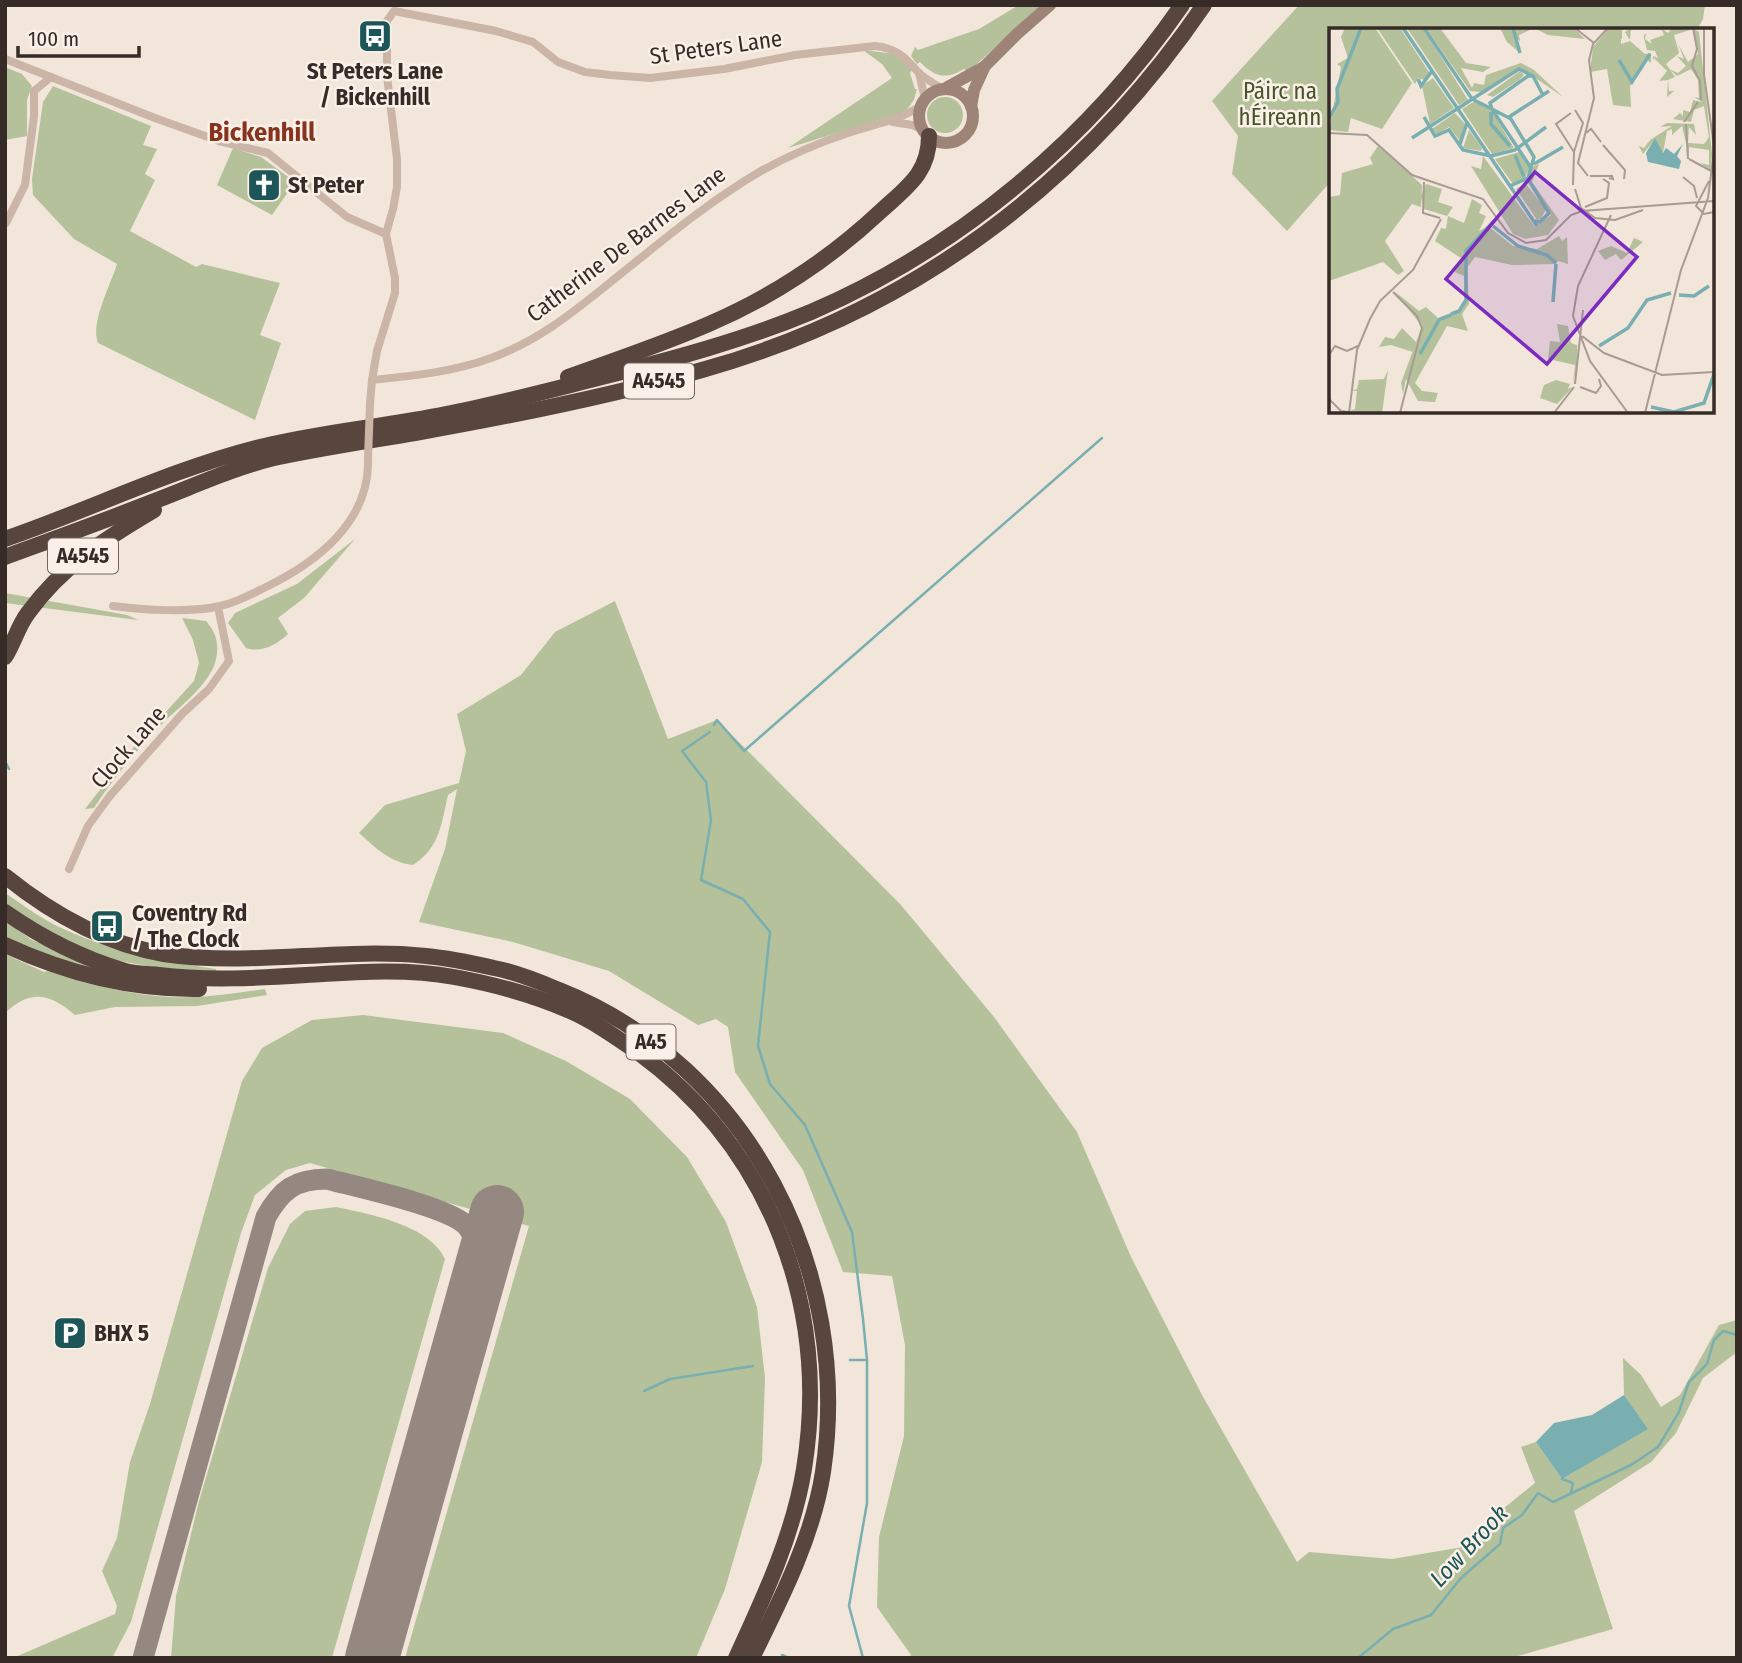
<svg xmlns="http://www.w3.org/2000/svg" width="1742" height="1663" font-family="'Fira Sans Condensed',sans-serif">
<rect width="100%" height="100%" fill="#f2e6da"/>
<g fill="#b5c19a">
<path d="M 1019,5 L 1042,5 L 968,72 L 964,69 C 946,80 935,77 920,62 L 917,64 L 911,56 L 915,47 L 918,50 L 979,29 Z"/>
<path d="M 1299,5 L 1705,5 L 1703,19 L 1697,30 L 1331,30 L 1331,181 L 1287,231 L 1232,174 L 1238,136 L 1212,101 Z"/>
<path d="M 863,50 L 895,54 L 913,69 L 910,73 L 915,89 L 917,89 L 914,100 L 905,112 L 788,148 L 892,78 L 882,64 Z"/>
<path d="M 5,67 L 22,74 L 32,86 L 27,100 L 27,136 L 5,140 Z"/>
<path d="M 53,86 L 151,126 L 143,145 L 157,149 L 145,174 L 155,180 L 130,231 L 196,267 L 202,264 L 280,283 L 260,335 L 281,343 L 255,420 L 98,343 C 90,323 111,284 117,264 L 74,239 L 33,195 L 32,179 L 43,102 Z"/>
<circle cx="945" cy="115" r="18"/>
<path d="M 233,148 L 261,157 L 295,182 L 272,215 L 217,185 Z"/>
<path d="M 355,539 L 304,598 L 278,618 L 288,634 C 276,645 262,653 246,648 L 228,623 L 235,613 L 297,584 Z"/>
<path d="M 5,593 L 127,615 L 138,620 L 5,603 Z"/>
<path d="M 615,601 L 668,739 L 717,720 L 901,905 L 994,1017 L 1077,1132 L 1131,1257 L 1202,1395 L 1297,1562 L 1309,1552 L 1392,1559 L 1463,1547 L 1488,1521 L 1535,1483 L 1521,1447 L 1536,1442 L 1562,1479 L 1647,1429 L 1624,1395 L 1623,1358 L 1641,1375 L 1661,1407 L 1680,1395 L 1719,1325 L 1737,1320 L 1737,1352 L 1703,1378 L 1676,1433 L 1651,1462 L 1574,1511 L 1613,1629 L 1511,1658 L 909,1658 L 911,1655 L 877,1607 L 879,1537 L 904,1436 L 905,1345 L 892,1276 L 843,1272 L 803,1170 L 735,1072 L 728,1027 L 716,1019 L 698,1025 L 609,971 L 513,942 L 419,922 L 445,849 L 457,789 L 448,795 C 441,825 440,847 413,865 C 389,862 376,848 359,833 L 385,805 L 459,783 L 466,751 L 457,714 L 521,675 L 555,632 Z"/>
<path d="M 182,618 L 206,621 C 218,634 220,649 214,666 C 204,689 180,706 163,723 C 138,749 114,777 94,808 L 85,809 L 132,749 L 194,681 L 199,663 L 193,640 Z"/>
<path d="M 5,893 C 19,902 32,912 46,920 C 93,947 162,961 216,969 L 216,973 C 178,970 141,967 104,957 C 72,948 33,923 5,904 Z"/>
<path d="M 5,920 L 30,939 L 100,969 L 86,970 L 5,937 Z"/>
<path d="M 5,954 L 44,972 L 47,971 C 83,981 120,993 157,996 C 193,1000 230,994 265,989 L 267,995 L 197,1006 L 115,1007 L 75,1015 C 50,993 30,989 5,1013 Z"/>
<path d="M 363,1015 L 503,1033 L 566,1061 L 630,1099 L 687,1157 L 726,1222 L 757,1307 L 765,1378 L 762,1462 L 725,1589 L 696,1658 L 405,1658 L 529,1226 L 310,1163 L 286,1170 L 255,1195 L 241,1233 L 131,1622 L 112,1658 L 13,1658 L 115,1614 L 117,1606 L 102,1571 L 117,1538 L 130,1462 L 150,1404 L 242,1081 L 262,1048 L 312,1020 Z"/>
<path d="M 336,1207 C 369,1214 430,1225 445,1259 L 332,1658 L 171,1658 L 176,1596 L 199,1501 L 268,1268 L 290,1224 L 305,1211 Z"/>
</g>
<path fill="#79afb0" d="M 1624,1395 L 1648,1429 L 1562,1479 L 1536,1442 L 1554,1423 L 1592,1415 Z"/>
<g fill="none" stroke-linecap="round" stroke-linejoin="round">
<g stroke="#79afb0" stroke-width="2.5">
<path d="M 714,725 L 717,720 L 744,751 L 1102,438"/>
<path d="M 710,732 L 682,751 L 706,782 L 711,820 L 701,880 L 743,899 L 770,932 L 758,1046 L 770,1084 L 805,1125 L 852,1232 L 863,1319 L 867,1360 L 867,1503 L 849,1606 L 863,1658"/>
<path d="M 5,761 L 9,769"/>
<path d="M 850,1360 L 867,1360"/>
<path d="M 644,1391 L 670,1379 L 753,1366"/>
<path d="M 1562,1479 L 1573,1483 L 1571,1492"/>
<path d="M 782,1655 L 789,1658"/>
<path d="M 1358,1658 L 1393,1629 L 1431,1615 L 1461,1578 L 1500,1544 L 1503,1528 L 1522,1515 L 1538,1493 L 1553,1502 L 1631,1465 L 1658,1447 L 1679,1412 L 1689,1382 L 1707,1364 L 1714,1340 L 1723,1331 L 1737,1335"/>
</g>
<path stroke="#948880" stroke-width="21" d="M 143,1658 L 266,1217 C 281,1190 295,1179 327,1179 C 357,1187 446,1206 466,1225 C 479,1239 477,1259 478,1277"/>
<path stroke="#948880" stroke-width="54" d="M 372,1658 L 497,1212"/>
<g stroke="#cab5a6" stroke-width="8">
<path d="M 5,59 L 155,118 L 219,141 L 268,153 L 347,217 L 386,234"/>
<path d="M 919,73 L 925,99"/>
<path d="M 893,122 L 912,125 L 924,130"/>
<path d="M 6,223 L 25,185 L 34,116 L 34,91 L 51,77"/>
<path d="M 372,380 L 377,351 L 395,293 L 395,278 L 386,234 L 393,209 L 397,187 L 397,159 L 387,76 L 387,21 L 394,11 L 496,31 L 533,42 L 558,62 L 585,72 L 610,75 L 650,78 L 724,69 L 795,55 L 875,46 C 896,48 905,57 918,72 C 925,79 935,84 942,89"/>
<path d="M 370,403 L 372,380 C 412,376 453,372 491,358 C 536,342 571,314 607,285 C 656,246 706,203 761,171 C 788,156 818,143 848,133 C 874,124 899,121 922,105"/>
<path d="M 113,606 C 142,610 192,613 220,606 C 235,603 250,595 264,588 C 316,563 370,522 368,459"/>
<path d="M 69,869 L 88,826 L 109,797 L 182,714 L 209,689 L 229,661 L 218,607"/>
</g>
<g stroke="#9e8477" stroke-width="12">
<path d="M 944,89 L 984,67 L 1017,34 L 1050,5"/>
<circle cx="946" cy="116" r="27"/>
<path d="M 971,107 L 974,90 L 984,68"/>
</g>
<g stroke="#57453e" stroke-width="16">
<path d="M 568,377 C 615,360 663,344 709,324 C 772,297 832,257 882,210 C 907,187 929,173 929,136"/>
<path d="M 5,539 C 89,510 170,470 256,448 C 318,432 383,427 446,414 C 498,404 550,390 602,377 C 673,359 744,340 811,312 C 960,248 1090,138 1182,5"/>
<path d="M 5,557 C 54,539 104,521 152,502 C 192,487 233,468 274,458 C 321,448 368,441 415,433 C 511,416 608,397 702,370 C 911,312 1082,184 1204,5"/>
<path d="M 5,657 C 14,643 18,626 28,613 C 62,566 105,539 154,510"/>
<path d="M 5,876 C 51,913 105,944 164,954 C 251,967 339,947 426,956 C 448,958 472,963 494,968 C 516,972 538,981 559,990 C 750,1066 853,1272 823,1472 C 813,1537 781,1599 752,1658"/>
<path d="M 5,912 C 42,938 82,958 125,971 C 136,974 148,974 159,975 C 208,981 257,978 306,975 C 355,972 406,968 454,977 C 493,984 534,995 570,1011 C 595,1022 617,1038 639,1053 C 771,1150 830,1308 804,1469 C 793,1536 764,1597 736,1658"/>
<path d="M 5,945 C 66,973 132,990 199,989"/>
</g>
<path stroke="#cab5a6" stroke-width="8" d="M 368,459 L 370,403"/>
</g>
<defs>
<g id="bus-square" transform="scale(1.75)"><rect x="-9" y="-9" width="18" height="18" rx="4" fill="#1c5658" stroke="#faf0e7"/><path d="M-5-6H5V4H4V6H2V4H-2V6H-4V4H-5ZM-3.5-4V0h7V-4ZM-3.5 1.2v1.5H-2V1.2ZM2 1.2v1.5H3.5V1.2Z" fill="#fff"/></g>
<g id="church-square" transform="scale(1.75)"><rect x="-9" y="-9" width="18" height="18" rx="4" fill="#1c5658" stroke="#faf0e7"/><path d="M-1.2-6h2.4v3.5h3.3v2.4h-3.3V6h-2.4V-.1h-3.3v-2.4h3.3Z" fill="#fff"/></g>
<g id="parking-square" transform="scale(1.75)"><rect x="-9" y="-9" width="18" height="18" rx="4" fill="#1c5658" stroke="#faf0e7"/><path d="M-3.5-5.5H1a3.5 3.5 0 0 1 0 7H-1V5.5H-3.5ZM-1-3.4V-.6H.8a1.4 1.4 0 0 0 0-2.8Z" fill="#fff"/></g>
</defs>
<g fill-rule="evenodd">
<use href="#bus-square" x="375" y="36"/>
<use href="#church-square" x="264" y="185"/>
<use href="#bus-square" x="107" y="926"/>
<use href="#parking-square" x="70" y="1333"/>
</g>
<g text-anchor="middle" stroke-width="5" stroke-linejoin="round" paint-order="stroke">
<g fill="#faf0e7" stroke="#716661" stroke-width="2">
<rect x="624" y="363.5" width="70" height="35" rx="5"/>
<rect x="48" y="538.5" width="70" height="35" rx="5"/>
<rect x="626.5" y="1024.5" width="49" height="35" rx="5"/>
</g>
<g font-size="21" font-weight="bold" fill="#362b27">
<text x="659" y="388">A4545</text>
<text x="83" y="563">A4545</text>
<text x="651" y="1049">A45</text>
</g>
<g font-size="23" fill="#362b27" stroke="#faf0e7">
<text transform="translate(716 47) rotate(-8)" y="8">St Peters Lane</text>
<text transform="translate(626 244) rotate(-37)" y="8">Catherine De Barnes Lane</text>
<text transform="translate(128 747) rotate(-49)" y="8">Clock Lane</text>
</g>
<g font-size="23" font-weight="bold" fill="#362b27" stroke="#faf0e7" text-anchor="start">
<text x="375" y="79" text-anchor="middle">St Peters Lane<tspan x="375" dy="26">/ Bickenhill</tspan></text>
<text x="288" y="193">St Peter</text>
<text x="132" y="921">Coventry Rd<tspan x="132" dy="26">/ The Clock</tspan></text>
<text x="94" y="1341">BHX 5</text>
</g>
<g font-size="23" fill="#47552a" stroke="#faf0e7">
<text x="1280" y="99">Páirc na<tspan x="1280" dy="26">hÉireann</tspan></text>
</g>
<g font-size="24" font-style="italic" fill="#1c5658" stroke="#faf0e7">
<text transform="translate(1469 1546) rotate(-47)" y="8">Low Brook</text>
</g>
<g font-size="26" font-weight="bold" fill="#87341f" stroke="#faf0e7">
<text x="262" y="141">Bickenhill</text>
</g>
</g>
<g transform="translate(1329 28)">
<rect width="385" height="385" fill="#f2e6da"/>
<path d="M 16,0 L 46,0 L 83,55 L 53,101 L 22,90 L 19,104 L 0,102 L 12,39 L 8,36 L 19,30 L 12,9 ZM 48,0 L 71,0 L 102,47 L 95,52 L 89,50 L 86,56 ZM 78,0 L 94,0 L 139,72 L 130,77 ZM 97,0 L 111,0 L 137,35 L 162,39 L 154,44 L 132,40 L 143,60 L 145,55 L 155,57 L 157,47 L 192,35 L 205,42 L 234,69 L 192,40 L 152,64 L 141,63 ZM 171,0 L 245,0 L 256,11 L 219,7 L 205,0 L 190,7 L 191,13 L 186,10 L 191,25 L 178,14 ZM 280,0 L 293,0 L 293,11 L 300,11 L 296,4 L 302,0 L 301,11 L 292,11 L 292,16 L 301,13 L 316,26 L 322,25 L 322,35 L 318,32 L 301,58 L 302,79 L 284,77 L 278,41 L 261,44 L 264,19 ZM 332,0 L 339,5 L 343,0 L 361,2 L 345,7 L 350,25 L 337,36 L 346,49 L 339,52 L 340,63 L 345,63 L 338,69 L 339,52 L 330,53 L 338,43 L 325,30 L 324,33 L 324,28 L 329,30 L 326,23 L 318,22 L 315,10 L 315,7 L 317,5 L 316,11 L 323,16 L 321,12 L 335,7 ZM 365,1 L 370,4 L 383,126 L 382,142 L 371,135 L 380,137 L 380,122 L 360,119 L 360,128 L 353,98 L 343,107 L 343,101 L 338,103 L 334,125 L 327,119 L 327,110 L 314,126 L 310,118 L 315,120 L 321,112 L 343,98 L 331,99 L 338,95 L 365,96 L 367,107 L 360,99 L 359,115 L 375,116 L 380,109 L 375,78 L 365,82 L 362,94 L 344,91 L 351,85 L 354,88 L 354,82 L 361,84 L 364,72 L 373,74 L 365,69 L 370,70 L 369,52 L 362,41 L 348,48 L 340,41 L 349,45 L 357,38 L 348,28 L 355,31 L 349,16 L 359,34 L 369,26 ZM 191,43 L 195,47 L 190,52 L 164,69 L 158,67 ZM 104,50 L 125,80 L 101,96 L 93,58 ZM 146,73 L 163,83 L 185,120 L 163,126 L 133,81 ZM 126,85 L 137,97 L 132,114 L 120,99 L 108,106 L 103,101 ZM 140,102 L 153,120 L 152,123 L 134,120 ZM 49,118 L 93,157 L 92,179 L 83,176 L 56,213 L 75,243 L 69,247 L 54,234 L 0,253 L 0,169 L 11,167 L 13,145 L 44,136 L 41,130 ZM 190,124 L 201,139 L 196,150 L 184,156 L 166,131 ZM 154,128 L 206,199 L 222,187 L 201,151 L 203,139 L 210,136 L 203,154 L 230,192 L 219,207 L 196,211 L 184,206 L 142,138 L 152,141 ZM 196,155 L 217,181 L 212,191 L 208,192 L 187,161 ZM 97,156 L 113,161 L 109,174 L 124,179 L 118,188 L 95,181 L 92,168 ZM 143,171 L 153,177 L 150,185 L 157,188 L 150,203 L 159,198 L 184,218 L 208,221 L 230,208 L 233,213 L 238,209 L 239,236 L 229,233 L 227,236 L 183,237 L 146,229 L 138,240 L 140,276 L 133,286 L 139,303 L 118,298 L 86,355 L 93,363 L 109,365 L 106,374 L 89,373 L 77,351 L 74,366 L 72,355 L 93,298 L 65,263 L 90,283 L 97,279 L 109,290 L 130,282 L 136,271 L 135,248 L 126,244 L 132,230 L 106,213 L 112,200 L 117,201 L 119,188 L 135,195 ZM 305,210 L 314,214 L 292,232 L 287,226 L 276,232 L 269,223 L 282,218 L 298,225 ZM 228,296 L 239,298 L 242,315 L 248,317 L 249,332 L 244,356 L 246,337 L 219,331 L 221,313 L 231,314 ZM 73,300 L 89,316 L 84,324 L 62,317 L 50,319 L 56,309 L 65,311 ZM 59,342 L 53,385 L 21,383 L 26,381 L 28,363 L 23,363 L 28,361 L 30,352 L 55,351 ZM 227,352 L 241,356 L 239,361 L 244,359 L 228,376 L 211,370 L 215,357 Z" fill="#b5c19a"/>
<path d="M 326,110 L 334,125 L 337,120 L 345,126 L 354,116 L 348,128 L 352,133 L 350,141 L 319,134 L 317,125 Z" fill="#79afb0"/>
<path fill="none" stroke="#79afb0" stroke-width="3.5" d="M 74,0 L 208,198M 95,0 L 143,71 L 163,81 L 202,140M 184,0 L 191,25M 290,32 L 303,54 L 321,26M 89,51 L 92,58 L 103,43M 162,84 L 162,96 L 181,118M 95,89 L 106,108 L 120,102 L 134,122 L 162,128 L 186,122 L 217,99M 180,89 L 220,63M 0,90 L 9,74 L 8,61 L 32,0M 83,110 L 190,41 L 204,48 L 214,67M 131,116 L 138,95M 186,127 L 195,149M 205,136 L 234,119M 199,151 L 220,185 L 211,194 L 205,193M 181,158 L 199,150 L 205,129 L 182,91 L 163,81 L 161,75 L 199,48 L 205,48M 164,198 L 189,218 L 218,227 L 227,235M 350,267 L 365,268 L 380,258M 224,274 L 227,236M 122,286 L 130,283 L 137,272 L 137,223 L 165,193M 270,318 L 299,300 L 318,272 L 342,265M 91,326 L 110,292 L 122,287M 322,379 L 345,384 L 375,375 L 385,346"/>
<path fill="none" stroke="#a79b92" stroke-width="2" d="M 246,0 L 265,15M 375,0 L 375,47 L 385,118M 363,38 L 368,21 L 364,0M 363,38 L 371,53 L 372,72M 242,85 L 227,96 L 245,124 L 244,157M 355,94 L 369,74M 357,96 L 359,131M 0,105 L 38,107 L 83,147 L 154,171 L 179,205 L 197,215 L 217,212 L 242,187 L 253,183 L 385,173M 257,105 L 262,101 L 272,114M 274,117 L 296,142 L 295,151M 245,124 L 254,95 L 246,82M 360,131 L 384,144M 259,148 L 249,135 L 265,70 L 260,32 L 264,16 L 279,0M 261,148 L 283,148 L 284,151 L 280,150M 354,149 L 365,158 L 368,170M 380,153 L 367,178 L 375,186 L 385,184M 95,154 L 94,185 L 111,190M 246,161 L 252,180 L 266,190 L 286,192 L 314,182M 256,179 L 278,170 L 280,155 L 274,151M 282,187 L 249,258 L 244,288 L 261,333 L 299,385M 64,264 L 88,288 L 93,300 L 71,385M 253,308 L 275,325 L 333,347 L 385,344M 0,327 L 6,318 L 18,323 L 29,318M 246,356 L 254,282M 251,359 L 267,365 L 272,358 L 270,351M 0,371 L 12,383 L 20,384M 20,385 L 28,322 L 41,291 L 51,273 L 84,242 L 112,191M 225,385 L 245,359M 316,385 L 352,242 L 379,170 L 385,124"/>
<path fill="#7b2cbf" fill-opacity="0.15" stroke="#7b2cbf" stroke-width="3.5" d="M 206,144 L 308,229 L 218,336 L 117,251 Z"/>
<rect width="385" height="385" fill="none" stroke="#362b27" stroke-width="3.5"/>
</g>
<rect width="1742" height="1663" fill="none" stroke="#362b27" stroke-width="14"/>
<path d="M18 46v10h121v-10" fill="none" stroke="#362b27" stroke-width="3.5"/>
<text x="28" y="46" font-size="21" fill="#362b27" stroke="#faf0e7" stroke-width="5" paint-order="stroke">100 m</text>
</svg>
